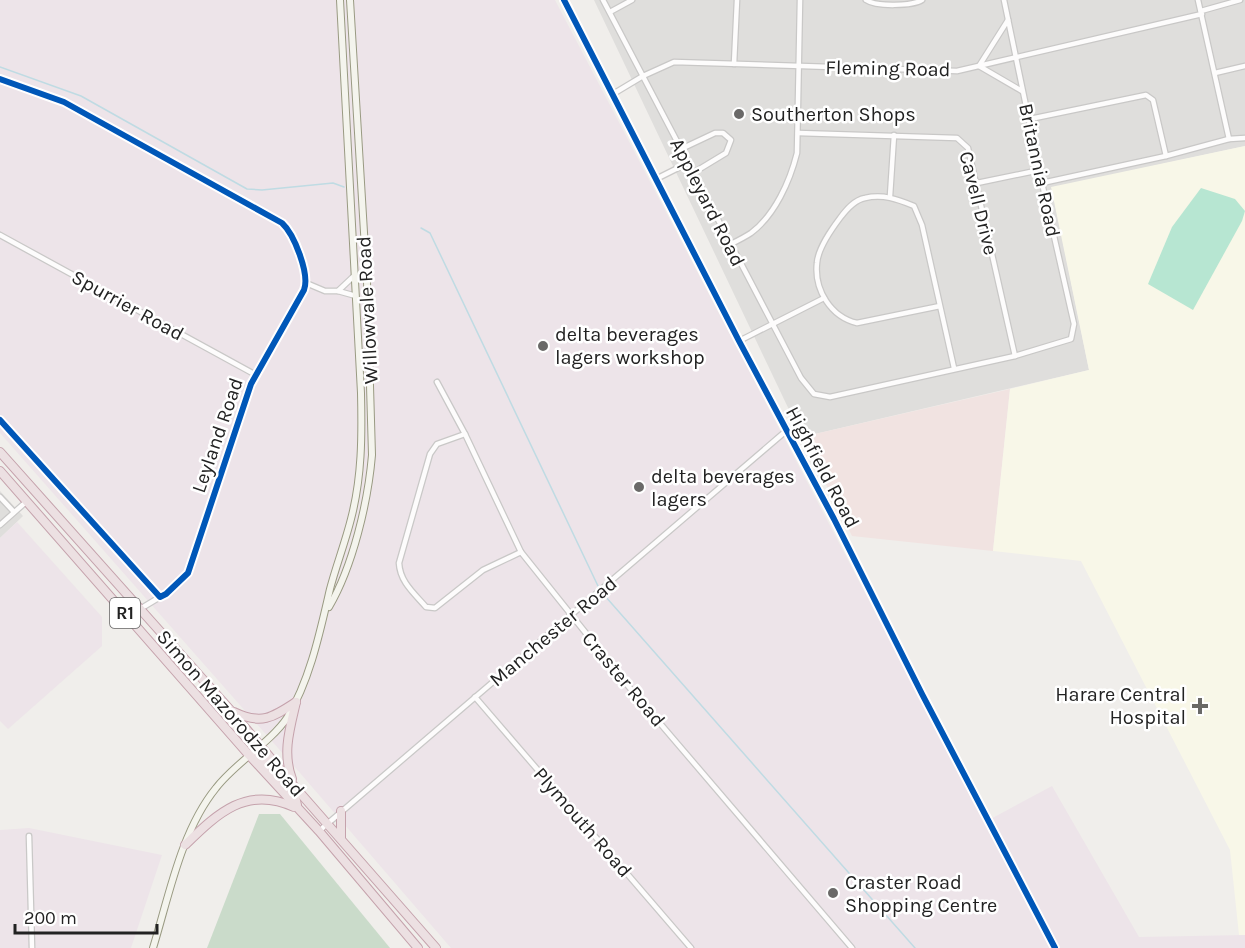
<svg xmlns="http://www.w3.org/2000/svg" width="1245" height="948" font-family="Karla,sans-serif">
<rect width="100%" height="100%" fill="#f0eeeb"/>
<g fill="#dfdedc">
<path d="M 594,0 L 1245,0 L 1245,146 L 1052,188 L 1089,370 L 802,437 Z"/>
<path d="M 0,491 L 23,516 L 0,538 Z"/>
</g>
<path fill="#f1e3e1" d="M 1010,389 L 993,551 L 852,536 L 802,437 Z"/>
<g fill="#ede4e9">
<path d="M 0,0 L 555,0 L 985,822 L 1052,786 L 1139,937 L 1245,935 L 1245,948 L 451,948 L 300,773 L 0,433 Z"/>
<path d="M 17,522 L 102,617 L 102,646 L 8,729 L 0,721 L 0,538 Z"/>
<path d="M 29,828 L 162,855 L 131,948 L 0,948 L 0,830 Z"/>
</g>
<path fill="#f8f7e8" d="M 1245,146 L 1245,935 L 1239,935 L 1230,850 L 1081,561 L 993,551 L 1010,389 L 1089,370 L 1051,187 Z"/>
<path fill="#cadbca" d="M 259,814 L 280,814 L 390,948 L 207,948 Z"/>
<path fill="#b7e6d2" d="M 1201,188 L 1235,199 L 1245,211 L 1242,221 L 1193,310 L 1148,284 L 1172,227 Z"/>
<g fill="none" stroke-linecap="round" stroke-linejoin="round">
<g stroke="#bfdbe3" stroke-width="1.5">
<path d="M 0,67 L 81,96 L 247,189 L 262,190 L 333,183 L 344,187"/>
<path d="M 421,228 L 430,233 L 598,586"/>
<path d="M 605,596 L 915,948"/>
</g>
<g stroke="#c9c8c7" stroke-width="7">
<g id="street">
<path d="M 603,0 L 801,378 L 814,394 L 830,397 L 1015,356 L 1071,339 L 1074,324 L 1071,311 L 1042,183 L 1004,0"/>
<path d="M 866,0 C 876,7 913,6 922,0"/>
<path d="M 1198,0 L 1229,139"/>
<path d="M 1201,11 L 1240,0"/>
<path d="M 610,12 L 632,0"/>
<path d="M 1008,20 L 979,66 L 1022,91"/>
<path d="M 734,64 L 737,0"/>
<path d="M 1215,73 L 1245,66"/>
<path d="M 0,79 L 64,102 L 282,223 C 294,234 310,274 304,290 L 251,384 L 188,573 L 166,594 L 160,597 L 0,420"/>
<path d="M 613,94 L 643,76 L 674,62 L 957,71 L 1202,14"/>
<path d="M 1030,119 L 1146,95 L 1153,100 L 1166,156"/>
<path d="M 798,133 L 957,138 L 968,148 L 1015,356"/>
<path d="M 681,149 L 715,133 L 723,133 L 731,140 L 726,153 L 693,173"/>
<path d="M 656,179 L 688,163"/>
<path d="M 977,183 L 1040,170"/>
<path d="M 1042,183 L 1166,156 L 1229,139 L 1245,138"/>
<path d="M 890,196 L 894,135"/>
<path d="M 0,235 L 256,375"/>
<path d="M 731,244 C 737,241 745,237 751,233 C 775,215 790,181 797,153 L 800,0"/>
<path d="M 306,283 L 325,291 L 338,291 L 355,275"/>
<path d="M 338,291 L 356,296"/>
<path d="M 940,306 L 857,323 C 831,317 814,290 817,263 C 818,248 831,230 840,218 C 846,210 854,200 865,198 C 883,194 897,199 914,206 L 922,225 L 954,368"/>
<path d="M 739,341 L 824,298"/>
<path d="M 437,382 L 465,434 L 521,552 L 629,687 L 852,948"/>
<path d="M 465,434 L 437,444 L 430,454 L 399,563 C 400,582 414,593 426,607 L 435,608 L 483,570 L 521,552"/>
<path d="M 0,497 L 14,512"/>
<path d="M 0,525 L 27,501"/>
<path d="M 140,609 L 160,597"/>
<path d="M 475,697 L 691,948"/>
<path d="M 319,831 L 786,431"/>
<path d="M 29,836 L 32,948"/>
</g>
</g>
<g stroke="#999a82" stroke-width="8">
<g id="secondary">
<path d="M 564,0 L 739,341 L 834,519 L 922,694 L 1055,948"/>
<path d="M 329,607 C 353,566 368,502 372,455 L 367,282 L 350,0"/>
<path d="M 153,948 C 169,896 181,831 216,788 C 235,763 270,743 287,718 C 310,680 320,632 330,589 C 336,566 345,543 351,519 C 362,477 362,436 361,393 L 340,0"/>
</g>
</g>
<g stroke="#c5a2ac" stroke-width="10">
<g id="highway">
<path d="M 0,452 L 232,712 L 294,786 L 436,948"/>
<path d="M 0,471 L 249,755 L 319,831 L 418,948"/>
<path d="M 234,712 C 261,725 272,718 296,702"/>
<path d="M 255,750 L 295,796 L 297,805"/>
<path d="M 292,779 C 282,753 290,728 296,702"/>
<path d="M 341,838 L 341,811"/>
<path d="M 185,845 C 217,814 246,785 294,807"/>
</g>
</g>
<use href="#street" stroke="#fdfcfc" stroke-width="4.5"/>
<use href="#secondary" stroke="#f4f4ed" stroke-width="6"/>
<use href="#highway" stroke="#ece0e2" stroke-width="8"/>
<g stroke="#fff" stroke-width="10">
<g id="cycleway">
<path d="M 564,0 L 739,341 L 834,519 L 922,694 L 1055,948"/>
<path d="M 0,79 L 64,102 L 282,223 C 294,234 310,274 304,290 L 251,384 L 188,573 L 166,594 L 160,597 L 0,420"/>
</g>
</g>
<use href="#cycleway" stroke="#0057b8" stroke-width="6"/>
</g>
<g fill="#6a6968" stroke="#fff" stroke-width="2">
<circle cx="739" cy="114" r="6"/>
<circle cx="543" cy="346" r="6"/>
<circle cx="639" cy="487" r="6"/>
<path d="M1197 697h6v6h6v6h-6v6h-6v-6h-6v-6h6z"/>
<circle cx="833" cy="893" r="6"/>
</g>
<g text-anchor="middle" stroke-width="5" stroke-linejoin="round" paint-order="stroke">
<rect fill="#fff" stroke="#646464" stroke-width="1.5" x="110" y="598" width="30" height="30" rx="4.5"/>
<g font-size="18" font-weight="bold" fill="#222">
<text x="125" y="619">R1</text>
</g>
<g font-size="20" fill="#222" stroke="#fff">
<text transform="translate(888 68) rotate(1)" y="7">Fleming Road</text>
<text transform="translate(1040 170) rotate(78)" y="7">Britannia Road</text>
<text transform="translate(708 202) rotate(63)" y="7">Appleyard Road</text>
<text transform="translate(979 203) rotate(76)" y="7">Cavell Drive</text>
<text transform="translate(128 305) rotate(29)" y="7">Spurrier Road</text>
<text transform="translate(367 310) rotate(-93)" y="7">Willowvale Road</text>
<text transform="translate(217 435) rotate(-71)" y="7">Leyland Road</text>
<text transform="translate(823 467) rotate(62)" y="7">Highfield Road</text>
<text transform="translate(553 631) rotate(-40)" y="7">Manchester Road</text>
<text transform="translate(624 679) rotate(50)" y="7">Craster Road</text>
<text transform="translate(231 713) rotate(49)" y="7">Simon Mazorodze Road</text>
<text transform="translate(583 822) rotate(49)" y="7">Plymouth Road</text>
</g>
<g font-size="20" fill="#222" stroke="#fff" text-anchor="start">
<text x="751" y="121">Southerton Shops</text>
<text x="555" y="341">delta beverages<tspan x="555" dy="23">lagers workshop</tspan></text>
<text x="651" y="483">delta beverages<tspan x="651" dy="23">lagers</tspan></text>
<text x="1186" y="701" text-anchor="end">Harare Central<tspan x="1186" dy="23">Hospital</tspan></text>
<text x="845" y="889">Craster Road<tspan x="845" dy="23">Shopping Centre</tspan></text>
</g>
</g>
<path d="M15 924v9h142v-9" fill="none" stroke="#222222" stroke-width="3"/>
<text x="24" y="924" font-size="18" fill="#222222" stroke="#ffffff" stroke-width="4.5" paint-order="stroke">200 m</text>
</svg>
